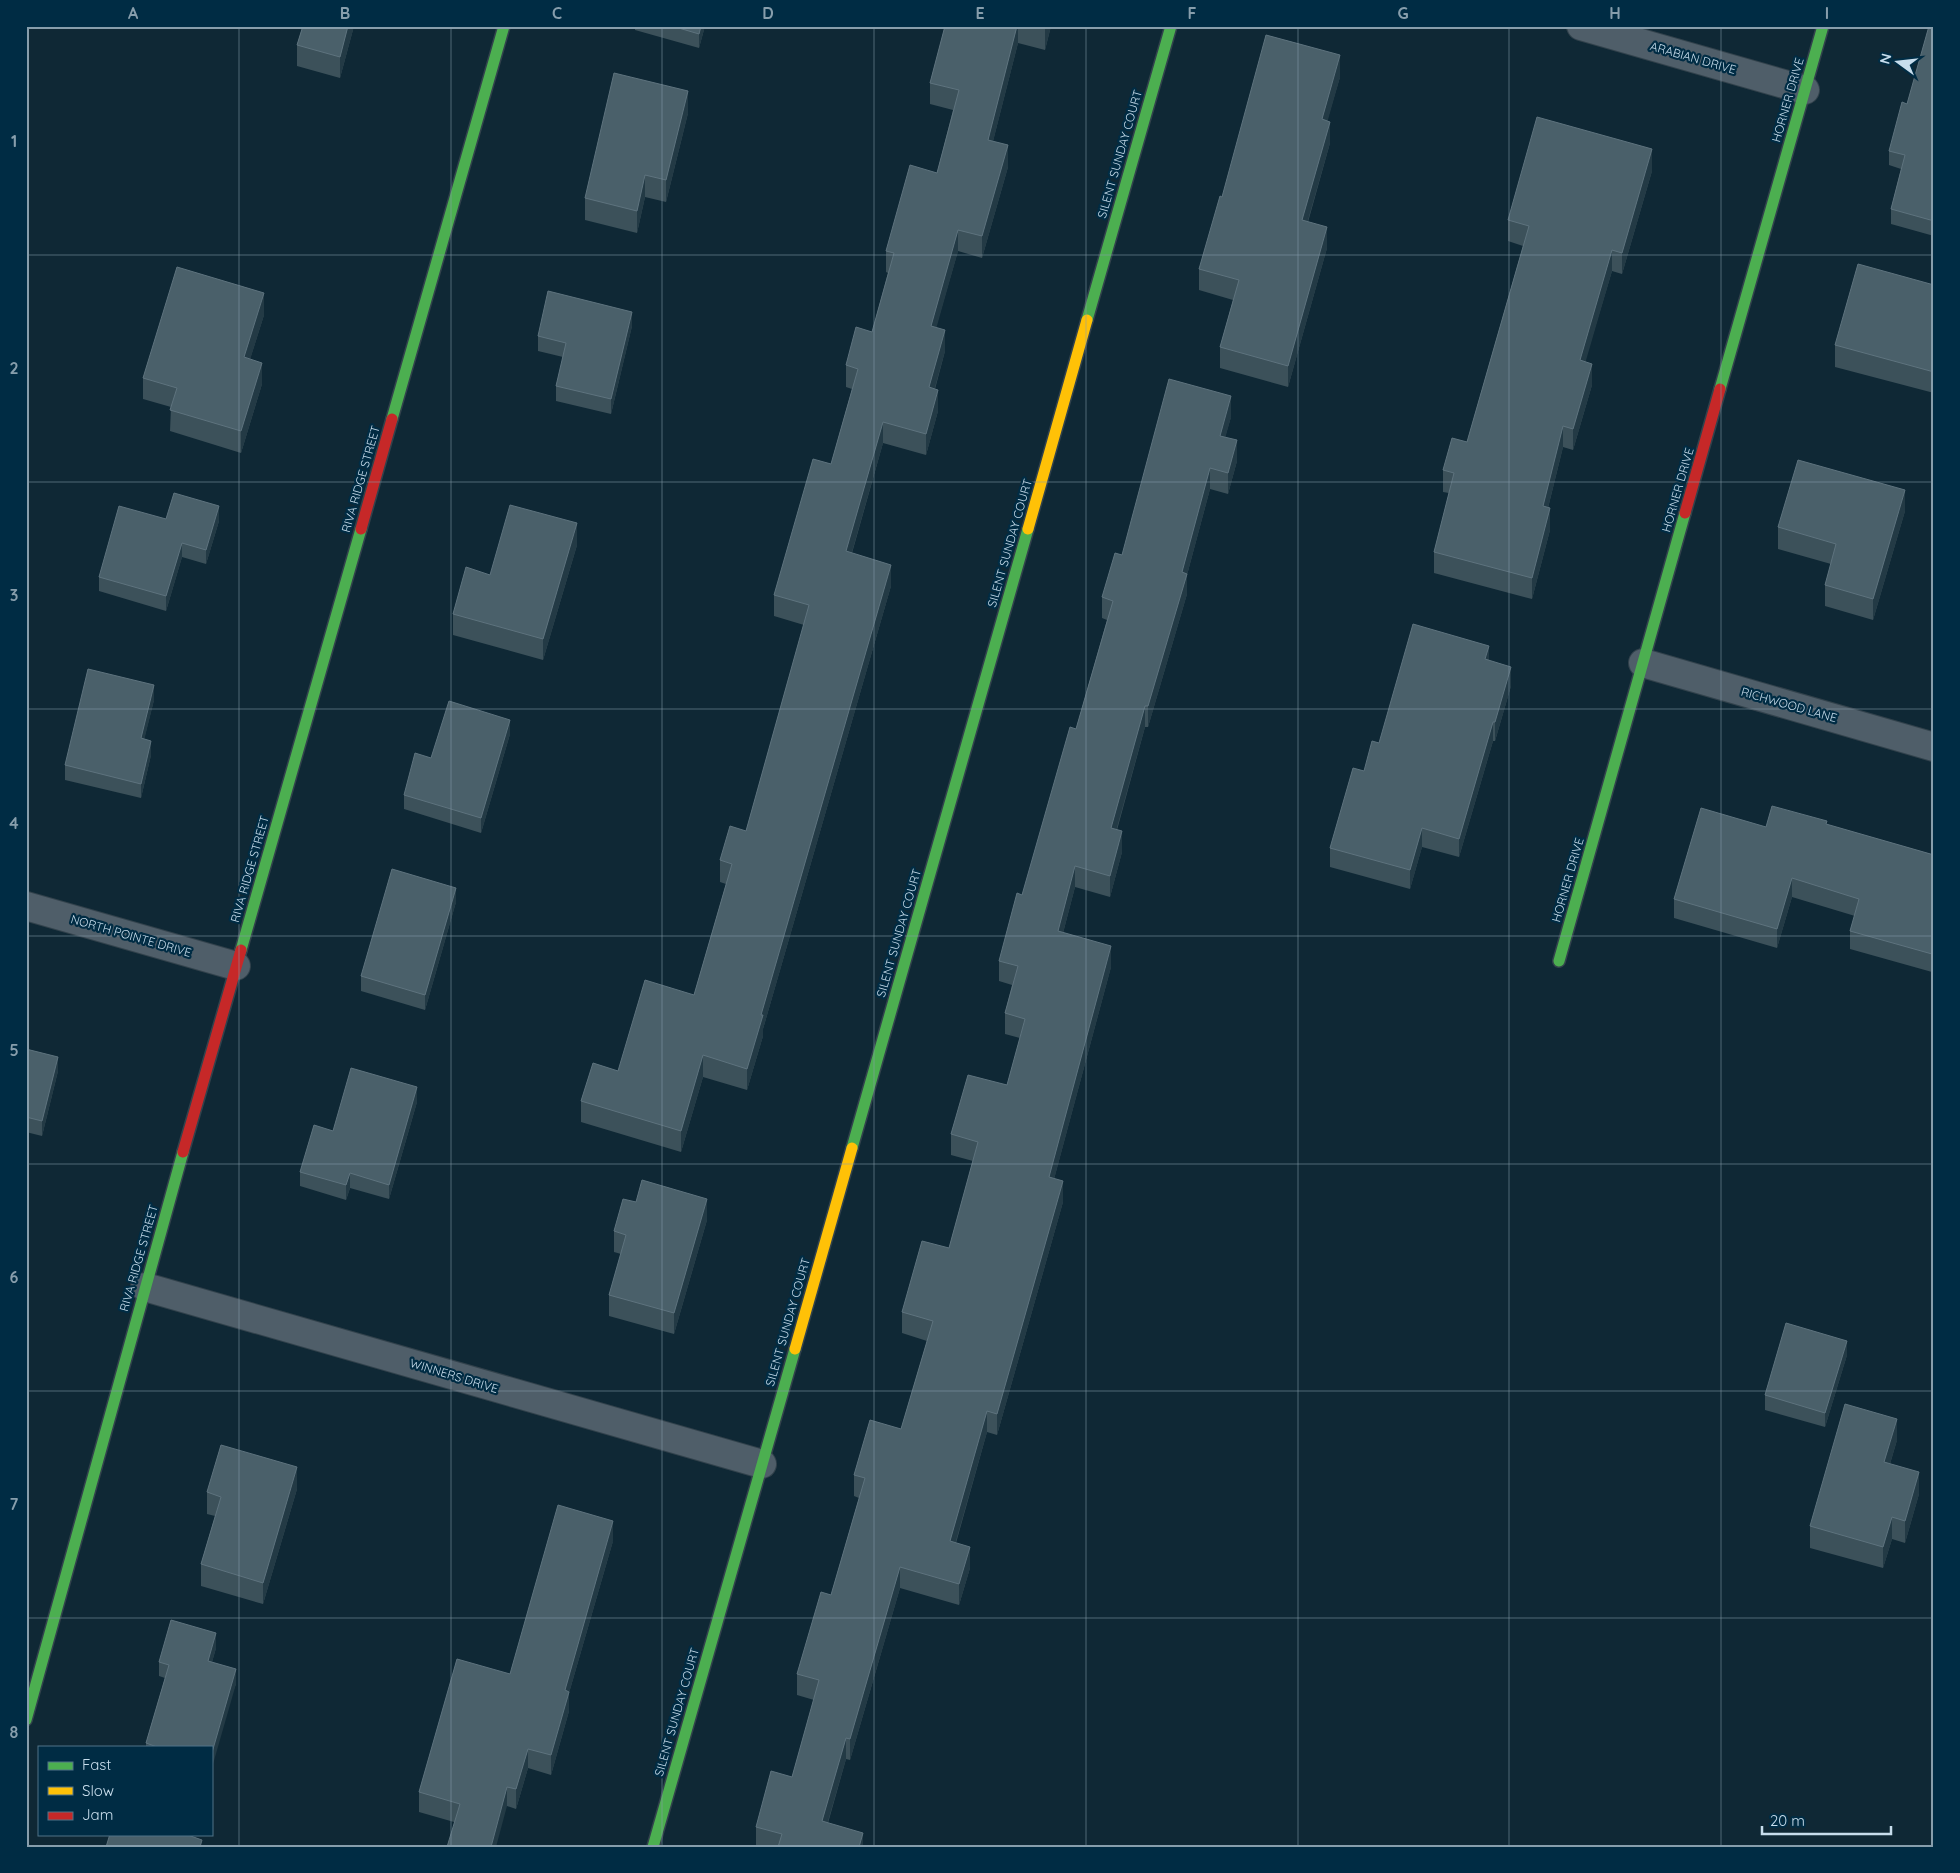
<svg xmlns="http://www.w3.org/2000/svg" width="1960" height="1873" font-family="Quicksand,sans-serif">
<rect width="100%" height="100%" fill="#0f2835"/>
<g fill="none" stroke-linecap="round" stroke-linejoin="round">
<g stroke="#32424c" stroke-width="30">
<g id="street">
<path d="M 1581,26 L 1805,90"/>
<path d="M 1643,663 L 1934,747"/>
<path d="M 26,906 L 236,966"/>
<path d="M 145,1287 L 762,1464"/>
</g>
</g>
<g stroke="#32424c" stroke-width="14">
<g id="fast">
<path d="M 1087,320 L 1171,26"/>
<path d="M 1720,389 L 1823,26"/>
<path d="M 392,419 L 504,26"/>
<path d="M 241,950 L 361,529"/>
<path d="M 1559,961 L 1685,513"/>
<path d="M 852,1148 L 1028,529"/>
<path d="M 26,1720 L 183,1152"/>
<path d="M 653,1847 L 795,1349"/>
</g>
</g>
<g stroke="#32424c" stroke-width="14">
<g id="slow">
<path d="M 1028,529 L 1087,320"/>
<path d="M 795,1349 L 852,1148"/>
</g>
</g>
<g stroke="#32424c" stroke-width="14">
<g id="jam">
<path d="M 1685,513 L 1720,389"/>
<path d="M 361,529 L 392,419"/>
<path d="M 183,1152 L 241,950"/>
</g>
</g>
<use href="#street" stroke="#4f5e69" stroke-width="28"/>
<use href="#fast" stroke="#4caf50" stroke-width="11"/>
<use href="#slow" stroke="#ffc107" stroke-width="11"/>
<use href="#jam" stroke="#c62828" stroke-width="11"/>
</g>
<g fill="#3c515a">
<path d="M 296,26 L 354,26 L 340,78 L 297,66 L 297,45 L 302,28 Z"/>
<path d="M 635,26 L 705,26 L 699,48 L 635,30 Z"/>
<path d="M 945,26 L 1051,26 L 1045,50 L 1018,43 L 993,141 L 1008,167 L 982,258 L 958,251 L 936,327 L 945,351 L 935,389 L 938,411 L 926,455 L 883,443 L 852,553 L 891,586 L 763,1029 L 763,1036 L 747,1090 L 703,1077 L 681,1152 L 581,1122 L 581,1101 L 618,1071 L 694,995 L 726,884 L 720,882 L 720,860 L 746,831 L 804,625 L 774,616 L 774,595 L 831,464 L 852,389 L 846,387 L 846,365 L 872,332 L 888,273 L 886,272 L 886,251 L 937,173 L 953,110 L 930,104 L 930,83 Z"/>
<path d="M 1934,26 L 1934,236 L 1891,224 L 1891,209 L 1901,169 L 1889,165 L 1889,151 L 1907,104 Z"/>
<path d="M 1340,77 L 1327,121 L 1330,143 L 1308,222 L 1327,248 L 1288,387 L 1220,368 L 1220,347 L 1233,300 L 1199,290 L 1199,269 L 1222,197 Z"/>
<path d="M 688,113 L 666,202 L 645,197 L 637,233 L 585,220 L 585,198 Z"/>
<path d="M 1652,171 L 1622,274 L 1612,271 L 1585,361 L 1592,385 L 1573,450 L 1563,447 L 1548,508 L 1550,530 L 1532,599 L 1434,573 L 1434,552 L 1449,493 L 1443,492 L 1443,470 L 1467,442 L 1523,246 L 1508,241 L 1508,220 Z"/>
<path d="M 1934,285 L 1934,393 L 1835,367 L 1835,345 Z"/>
<path d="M 264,315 L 250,359 L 262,384 L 241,453 L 170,431 L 171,407 L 143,399 L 143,378 Z"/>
<path d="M 632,326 L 611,414 L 556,401 L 556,386 L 563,357 L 538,351 L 538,336 Z"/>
<path d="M 1231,417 L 1225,437 L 1237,461 L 1228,494 L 1210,489 L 1187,575 L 1187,594 L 1148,727 L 1145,727 L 1117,830 L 1122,852 L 1110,897 L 1075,887 L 1063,933 L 1111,967 L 1054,1179 L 1063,1202 L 997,1435 L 987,1432 L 956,1543 L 970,1568 L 959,1605 L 900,1588 L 850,1760 L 846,1759 L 828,1823 L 863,1847 L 756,1847 L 756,1827 L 792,1777 L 814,1700 L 797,1695 L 797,1674 L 831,1595 L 859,1498 L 854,1496 L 854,1475 L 901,1429 L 927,1341 L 902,1333 L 902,1312 L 949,1248 L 973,1161 L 951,1155 L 951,1134 L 1007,1085 L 1020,1038 L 1005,1034 L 1005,1013 L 1012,985 L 999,981 L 999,961 L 1022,895 L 1076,729 L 1107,620 L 1102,618 L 1102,597 L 1122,555 Z"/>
<path d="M 1905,511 L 1873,620 L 1825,606 L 1825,585 L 1831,564 L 1778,549 L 1778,527 Z"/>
<path d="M 166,519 L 219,521 L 206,564 L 182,557 L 166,611 L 99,591 L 99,577 Z"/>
<path d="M 577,545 L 543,660 L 453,635 L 453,614 L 490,575 Z"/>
<path d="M 1489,660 L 1511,686 L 1495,741 L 1493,741 L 1459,857 L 1422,847 L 1410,889 L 1330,867 L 1330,848 L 1364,771 L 1379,743 Z"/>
<path d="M 154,700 L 144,739 L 151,755 L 141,798 L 65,780 L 65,765 Z"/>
<path d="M 510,734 L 481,833 L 404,809 L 404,795 L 431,758 Z"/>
<path d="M 1827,825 L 1934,855 L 1932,972 L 1850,949 L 1850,931 L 1855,916 L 1792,897 L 1777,948 L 1674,918 L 1674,899 L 1766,827 Z"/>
<path d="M 456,902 L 425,1010 L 361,991 L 361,976 Z"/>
<path d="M 26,1049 L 58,1071 L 42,1136 L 26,1132 Z"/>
<path d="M 417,1102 L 389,1199 L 350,1188 L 346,1200 L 300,1186 L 300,1172 L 333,1131 Z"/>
<path d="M 707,1220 L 674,1334 L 609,1316 L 609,1295 L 621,1254 L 614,1252 L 614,1231 Z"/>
<path d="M 1847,1355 L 1825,1427 L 1765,1410 L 1765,1395 Z"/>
<path d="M 1897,1440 L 1890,1464 L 1919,1494 L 1905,1543 L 1892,1539 L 1883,1568 L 1810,1548 L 1810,1526 Z"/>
<path d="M 297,1489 L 263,1604 L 201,1586 L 201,1564 L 215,1516 L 207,1514 L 207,1492 Z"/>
<path d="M 613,1541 L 569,1693 L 569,1711 L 551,1775 L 528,1768 L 516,1809 L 507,1806 L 454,1822 L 419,1812 L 419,1792 Z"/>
<path d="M 216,1648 L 212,1662 L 236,1684 L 211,1747 L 146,1747 L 146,1743 L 165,1678 L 159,1676 L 159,1662 Z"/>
</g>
<g fill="#233a45">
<path d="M 348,26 L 354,26 L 340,78 L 340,57 Z"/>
<path d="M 701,26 L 705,26 L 699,48 L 699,34 Z"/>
<path d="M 1017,26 L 1018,26 L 1018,43 L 988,161 L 988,140 Z"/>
<path d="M 1045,26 L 1051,26 L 1045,50 Z"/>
<path d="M 1340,55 L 1340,77 L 1322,141 L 1322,119 Z"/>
<path d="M 688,91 L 688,113 L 666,202 L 666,180 Z"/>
<path d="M 1330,122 L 1330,143 L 1302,241 L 1302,220 Z"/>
<path d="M 1008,145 L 1008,167 L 982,258 L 982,236 Z"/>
<path d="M 1652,149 L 1652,171 L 1622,274 L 1622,253 Z"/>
<path d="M 645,175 L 645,197 L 637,233 L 637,211 Z"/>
<path d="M 1327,227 L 1327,248 L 1288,387 L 1288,366 Z"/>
<path d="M 958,230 L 958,251 L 931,347 L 931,326 Z"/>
<path d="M 1612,250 L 1612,271 L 1580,381 L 1580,360 Z"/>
<path d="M 264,293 L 264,315 L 244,379 L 244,357 Z"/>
<path d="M 632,312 L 632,326 L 611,414 L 611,399 Z"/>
<path d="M 945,330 L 945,351 L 929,409 L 929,387 Z"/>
<path d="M 262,363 L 262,384 L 241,453 L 241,431 Z"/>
<path d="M 1592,364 L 1592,385 L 1573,450 L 1573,429 Z"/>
<path d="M 938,390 L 938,411 L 926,455 L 926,434 Z"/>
<path d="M 1231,396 L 1231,417 L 1220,457 L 1220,436 Z"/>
<path d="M 883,422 L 883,443 L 846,573 L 846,551 Z"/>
<path d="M 1563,426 L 1563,447 L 1543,528 L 1543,506 Z"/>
<path d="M 1237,440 L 1237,461 L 1228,494 L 1228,473 Z"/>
<path d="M 1210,468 L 1210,489 L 1187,575 L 1187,594 L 1148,727 L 1148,706 L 1182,572 Z"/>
<path d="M 1905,490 L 1905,511 L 1873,620 L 1873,599 Z"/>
<path d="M 219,506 L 219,521 L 206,564 L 206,550 Z"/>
<path d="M 1550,508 L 1550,530 L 1532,599 L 1532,578 Z"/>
<path d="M 577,523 L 577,545 L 543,660 L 543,639 Z"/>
<path d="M 182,543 L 182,557 L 166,611 L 166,596 Z"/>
<path d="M 891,565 L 891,586 L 763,1029 L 763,1036 L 747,1090 L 747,1069 L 761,1015 Z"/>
<path d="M 1489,646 L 1489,665 L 1485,659 Z"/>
<path d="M 1511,667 L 1511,686 L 1495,741 L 1495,722 Z"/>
<path d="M 154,685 L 154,700 L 141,753 L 141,738 Z"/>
<path d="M 1145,706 L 1145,727 L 1111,849 L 1111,828 Z"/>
<path d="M 510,720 L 510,734 L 481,833 L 481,818 Z"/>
<path d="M 1493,722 L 1493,741 L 1459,857 L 1459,839 Z"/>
<path d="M 151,741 L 151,755 L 141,798 L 141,784 Z"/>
<path d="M 1422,828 L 1422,847 L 1410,889 L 1410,870 Z"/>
<path d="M 1122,831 L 1122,852 L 1110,897 L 1110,876 Z"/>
<path d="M 1075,866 L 1075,887 L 1058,952 L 1058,931 Z"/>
<path d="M 1792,878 L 1792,897 L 1777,948 L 1777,929 Z"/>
<path d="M 456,888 L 456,902 L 425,1010 L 425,995 Z"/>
<path d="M 1111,946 L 1111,967 L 1049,1198 L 1049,1177 Z"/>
<path d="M 1934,946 L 1934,965 L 1932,972 L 1932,954 Z"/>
<path d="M 703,1055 L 703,1077 L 681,1152 L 681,1131 Z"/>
<path d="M 58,1057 L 58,1071 L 42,1136 L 42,1121 Z"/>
<path d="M 417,1087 L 417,1102 L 389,1199 L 389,1185 Z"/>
<path d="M 350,1173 L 350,1188 L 346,1200 L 346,1185 Z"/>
<path d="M 1063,1181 L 1063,1202 L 997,1435 L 997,1414 Z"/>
<path d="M 707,1199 L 707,1220 L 674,1334 L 674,1313 Z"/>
<path d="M 1847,1341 L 1847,1355 L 1825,1427 L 1825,1413 Z"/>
<path d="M 987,1411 L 987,1432 L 950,1562 L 950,1541 Z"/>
<path d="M 1897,1419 L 1897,1440 L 1884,1484 L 1884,1462 Z"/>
<path d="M 297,1467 L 297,1489 L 263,1604 L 263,1583 Z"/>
<path d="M 1919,1472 L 1919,1494 L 1905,1543 L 1905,1521 Z"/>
<path d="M 1892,1517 L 1892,1539 L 1883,1568 L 1883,1547 Z"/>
<path d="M 613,1521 L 613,1541 L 569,1693 L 569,1711 L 551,1775 L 551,1755 L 565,1690 Z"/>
<path d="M 970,1547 L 970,1568 L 959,1605 L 959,1584 Z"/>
<path d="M 900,1567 L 900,1588 L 850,1760 L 850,1739 Z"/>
<path d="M 216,1633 L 216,1648 L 208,1676 L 208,1661 Z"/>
<path d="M 236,1669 L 236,1684 L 211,1771 L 211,1756 Z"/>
<path d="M 846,1738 L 846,1759 L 822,1842 L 822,1821 Z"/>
<path d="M 528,1749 L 528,1768 L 516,1809 L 516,1789 Z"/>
<path d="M 507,1787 L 507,1806 L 496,1847 L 491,1847 Z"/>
<path d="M 863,1833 L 863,1847 L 859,1847 Z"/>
</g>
<g fill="#4a606a" stroke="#5e737e">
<path d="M 303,26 L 348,26 L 340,57 L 297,45 Z"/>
<path d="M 672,26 L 701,26 L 699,34 Z"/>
<path d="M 945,26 L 1017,26 L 988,140 L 1008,145 L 982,236 L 958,230 L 931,326 L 945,330 L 929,387 L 938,390 L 926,434 L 883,422 L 846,551 L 891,565 L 761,1015 L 763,1015 L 747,1069 L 703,1055 L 681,1131 L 581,1101 L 593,1063 L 618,1071 L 645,980 L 694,995 L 732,864 L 720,860 L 730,826 L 746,831 L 809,605 L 774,595 L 813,459 L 831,464 L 858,369 L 846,365 L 856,327 L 872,332 L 894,253 L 886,251 L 910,165 L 937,173 L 959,90 L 930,83 Z"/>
<path d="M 1037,26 L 1045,26 L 1045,28 Z"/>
<path d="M 1929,26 L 1934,26 L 1934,221 L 1891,209 L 1905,155 L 1889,151 L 1902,102 L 1907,104 Z"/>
<path d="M 1266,35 L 1340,55 L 1322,119 L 1330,122 L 1302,220 L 1327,227 L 1288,366 L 1220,347 L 1239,280 L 1199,269 L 1220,196 L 1222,197 Z"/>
<path d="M 614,73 L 688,91 L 666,180 L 645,175 L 637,211 L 585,198 Z"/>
<path d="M 1537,117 L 1652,149 L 1622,253 L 1612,250 L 1580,360 L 1592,364 L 1573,429 L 1563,426 L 1543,506 L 1550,508 L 1532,578 L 1434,552 L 1454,473 L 1443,470 L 1452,438 L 1467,442 L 1529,226 L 1508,220 Z"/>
<path d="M 1858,264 L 1934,285 L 1934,372 L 1835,345 Z"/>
<path d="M 177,267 L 264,293 L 244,357 L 262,363 L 241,431 L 170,410 L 177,388 L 143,378 Z"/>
<path d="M 548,291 L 632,312 L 611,399 L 556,386 L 566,343 L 538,336 Z"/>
<path d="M 1169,379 L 1231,396 L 1220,436 L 1237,440 L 1228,473 L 1210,468 L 1182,572 L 1187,574 L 1148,706 L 1145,706 L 1111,828 L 1122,831 L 1110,876 L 1075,866 L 1058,931 L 1111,946 L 1049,1177 L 1063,1181 L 997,1414 L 987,1411 L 950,1541 L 970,1547 L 959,1584 L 900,1567 L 850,1739 L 846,1738 L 822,1821 L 863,1833 L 859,1847 L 778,1847 L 782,1834 L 756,1827 L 771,1771 L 792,1777 L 819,1680 L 797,1674 L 821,1592 L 831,1595 L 865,1478 L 854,1475 L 870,1420 L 901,1429 L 933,1321 L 902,1312 L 922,1241 L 949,1248 L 978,1142 L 951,1134 L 968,1075 L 1007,1085 L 1025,1019 L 1005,1013 L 1018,966 L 999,961 L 1017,893 L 1022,895 L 1070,727 L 1076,729 L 1113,601 L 1102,597 L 1115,553 L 1122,555 Z"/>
<path d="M 1798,460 L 1905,490 L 1873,599 L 1825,585 L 1836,544 L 1778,527 Z"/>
<path d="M 174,493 L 219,506 L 206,550 L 182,543 L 166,596 L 99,577 L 119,506 L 166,519 Z"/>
<path d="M 510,505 L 577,523 L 543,639 L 453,614 L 466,567 L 490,575 Z"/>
<path d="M 1413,624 L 1489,646 L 1485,659 L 1511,667 L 1495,722 L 1493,722 L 1459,839 L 1422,828 L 1410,870 L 1330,848 L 1353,768 L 1364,771 L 1372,741 L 1379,743 Z"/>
<path d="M 88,669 L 154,685 L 141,738 L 151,741 L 141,784 L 65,765 Z"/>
<path d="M 449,701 L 510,720 L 481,818 L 404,795 L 415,753 L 431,758 Z"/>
<path d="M 1772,806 L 1827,821 L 1826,824 L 1934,855 L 1934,946 L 1932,954 L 1850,931 L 1859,899 L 1792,878 L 1777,929 L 1674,899 L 1701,808 L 1766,827 Z"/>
<path d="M 392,869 L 456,888 L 425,995 L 361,976 Z"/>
<path d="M 26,1049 L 58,1057 L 42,1121 L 26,1117 Z"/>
<path d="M 351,1068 L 417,1087 L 389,1185 L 350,1173 L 346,1185 L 300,1172 L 314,1125 L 333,1131 Z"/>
<path d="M 642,1180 L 707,1199 L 674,1313 L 609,1295 L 626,1235 L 614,1231 L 623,1199 L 636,1202 Z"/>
<path d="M 1786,1323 L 1847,1341 L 1825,1413 L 1765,1395 Z"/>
<path d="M 1845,1404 L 1897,1419 L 1884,1462 L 1919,1472 L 1905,1521 L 1892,1517 L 1883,1547 L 1810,1526 Z"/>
<path d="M 221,1445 L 297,1467 L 263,1583 L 201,1564 L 221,1497 L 207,1492 Z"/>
<path d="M 558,1505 L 613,1521 L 565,1690 L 569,1692 L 551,1755 L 528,1749 L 516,1789 L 507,1787 L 491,1847 L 447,1847 L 460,1804 L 419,1792 L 457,1659 L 510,1674 Z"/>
<path d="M 171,1620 L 216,1633 L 208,1661 L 236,1669 L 211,1756 L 211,1747 L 157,1747 L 146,1743 L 169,1665 L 159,1662 Z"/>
<path d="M 110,1834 L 185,1834 L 202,1840 L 200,1847 L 106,1847 Z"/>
</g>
<path fill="none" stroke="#879eac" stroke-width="1" stroke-opacity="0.55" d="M 239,26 L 239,1847M 451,26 L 451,1847M 662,26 L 662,1847M 874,26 L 874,1847M 1086,26 L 1086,1847M 1298,26 L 1298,1847M 1509,26 L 1509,1847M 1721,26 L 1721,1847M 26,255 L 1934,255M 26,482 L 1934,482M 26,709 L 1934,709M 26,936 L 1934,936M 26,1164 L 1934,1164M 26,1391 L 1934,1391M 26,1618 L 1934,1618"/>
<g text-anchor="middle" stroke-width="4.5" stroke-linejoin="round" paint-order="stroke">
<g font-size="12" fill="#c7ddec" stroke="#002c44">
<text transform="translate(1693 58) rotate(16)" y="4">ARABIAN DRIVE</text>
<text transform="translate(1788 100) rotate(-74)" y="4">HORNER DRIVE</text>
<text transform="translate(1120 154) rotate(-74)" y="4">SILENT SUNDAY COURT</text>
<text transform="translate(361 479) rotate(-74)" y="4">RIVA RIDGE STREET</text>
<text transform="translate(1678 490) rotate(-74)" y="4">HORNER DRIVE</text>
<text transform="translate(1010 543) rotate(-74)" y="4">SILENT SUNDAY COURT</text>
<text transform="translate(1789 705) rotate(16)" y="4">RICHWOOD LANE</text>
<text transform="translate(250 869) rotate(-74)" y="4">RIVA RIDGE STREET</text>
<text transform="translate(1568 880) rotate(-74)" y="4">HORNER DRIVE</text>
<text transform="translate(899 933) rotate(-74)" y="4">SILENT SUNDAY COURT</text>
<text transform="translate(131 936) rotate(16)" y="4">NORTH POINTE DRIVE</text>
<text transform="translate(139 1258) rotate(-74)" y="4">RIVA RIDGE STREET</text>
<text transform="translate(788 1322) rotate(-74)" y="4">SILENT SUNDAY COURT</text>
<text transform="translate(454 1376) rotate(17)" y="4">WINNERS DRIVE</text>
<text transform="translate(677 1712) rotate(-74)" y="4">SILENT SUNDAY COURT</text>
</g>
</g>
<rect width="1960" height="1873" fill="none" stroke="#002c44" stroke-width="55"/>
<rect x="38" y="1746" width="175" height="90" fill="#002c44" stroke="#507387"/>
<rect x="48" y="1762" width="25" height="8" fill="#4caf50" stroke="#507387"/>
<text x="82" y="1770" font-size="15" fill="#c7ddec">Fast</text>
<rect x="48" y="1787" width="25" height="8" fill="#ffc107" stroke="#507387"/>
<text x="82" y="1796" font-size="15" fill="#c7ddec">Slow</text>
<rect x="48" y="1812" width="25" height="8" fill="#c62828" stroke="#507387"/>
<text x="82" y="1820" font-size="15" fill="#c7ddec">Jam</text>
<g transform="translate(1898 62) rotate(285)" stroke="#002c44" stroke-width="4" paint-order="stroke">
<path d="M0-4L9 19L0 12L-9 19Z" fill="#c7ddec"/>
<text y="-8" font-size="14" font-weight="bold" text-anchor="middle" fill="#c7ddec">N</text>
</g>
<path d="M1762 1826v8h129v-8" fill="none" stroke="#c7ddec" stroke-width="2.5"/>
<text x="1770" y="1826" font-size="15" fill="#c7ddec" stroke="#002c44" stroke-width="4" paint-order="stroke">20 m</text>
<rect x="28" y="28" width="1904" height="1818" fill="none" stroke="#879eac" stroke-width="2"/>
<g font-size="16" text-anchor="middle" font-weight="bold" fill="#879eac">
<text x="133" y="19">A</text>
<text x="345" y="19">B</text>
<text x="557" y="19">C</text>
<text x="768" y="19">D</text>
<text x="980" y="19">E</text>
<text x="1192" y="19">F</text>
<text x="1403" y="19">G</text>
<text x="1615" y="19">H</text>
<text x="1827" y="19">I</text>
<text x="14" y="147">1</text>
<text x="14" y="374">2</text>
<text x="14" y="601">3</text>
<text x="14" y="829">4</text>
<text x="14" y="1056">5</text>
<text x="14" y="1283">6</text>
<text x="14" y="1510">7</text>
<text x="14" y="1738">8</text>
</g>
</svg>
